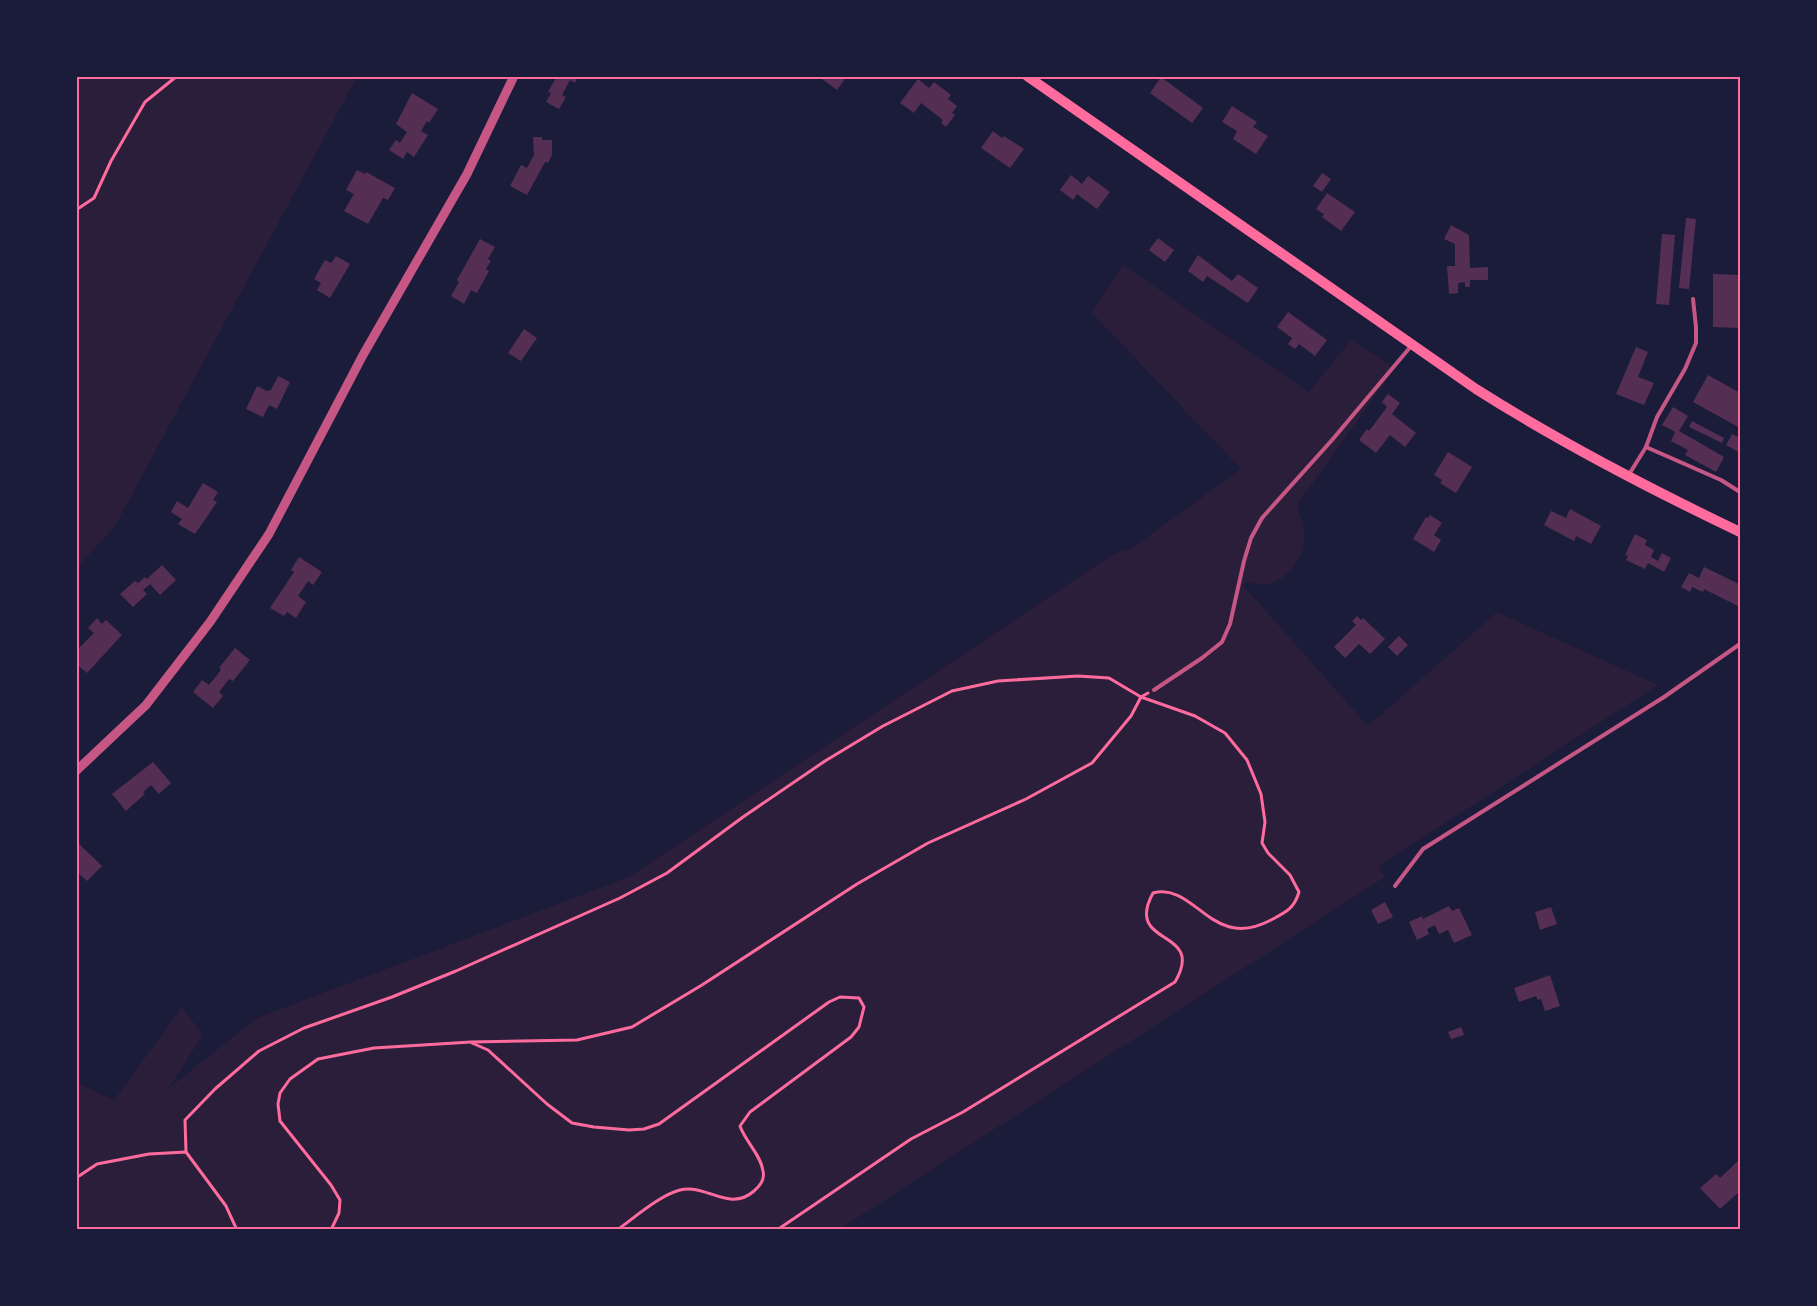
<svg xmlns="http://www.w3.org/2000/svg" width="1817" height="1306" font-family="'Asap Condensed',sans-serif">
<rect width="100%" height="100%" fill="#1b1b3a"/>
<g fill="#2a1e3b">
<path d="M 77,77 L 357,77 L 115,526 L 77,568 Z"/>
<path d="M 1123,265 L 1309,392 L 1351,340 L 1395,368 L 1298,504 C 1298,516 1304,521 1304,531 C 1307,562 1278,595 1246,581 L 1243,585 L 1368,726 L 1497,612 L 1658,685 L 1379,866 L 1385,877 L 840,1229 L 77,1230 L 77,1083 L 114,1100 L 182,1007 L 203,1035 L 169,1088 L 257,1018 L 629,877 L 1115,553 L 1132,548 L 1241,469 L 1091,312 Z"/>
</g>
<g fill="#542f53">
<path d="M 557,76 L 578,76 L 575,83 L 570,80 L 562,95 L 566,97 L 559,109 L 546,102 L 551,93 L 548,92 Z"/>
<path d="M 823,76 L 847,76 L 837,90 L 822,79 Z"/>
<path d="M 1161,77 L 1203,108 L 1192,123 L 1150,93 Z"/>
<path d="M 918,79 L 929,88 L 934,82 L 951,95 L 948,99 L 957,106 L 952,113 L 955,115 L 946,127 L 941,123 L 943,120 L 921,103 L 914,113 L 900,103 Z"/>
<path d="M 412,93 L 438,109 L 429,123 L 427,121 L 421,131 L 428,135 L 414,157 L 407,152 L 403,159 L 389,150 L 396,140 L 400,143 L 407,132 L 396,124 Z"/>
<path d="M 1232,106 L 1257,122 L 1253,127 L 1268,136 L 1256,154 L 1233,139 L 1237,131 L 1222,122 Z"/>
<path d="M 993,131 L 1002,138 L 1004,136 L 1024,149 L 1010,168 L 981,148 Z"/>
<path d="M 533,137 L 542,137 L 542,140 L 552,140 L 552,155 L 548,163 L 545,162 L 527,195 L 510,186 L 521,165 L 527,168 L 534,155 Z"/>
<path d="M 357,170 L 365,174 L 366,172 L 395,188 L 388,200 L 383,198 L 368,224 L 344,211 L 354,194 L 346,190 Z"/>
<path d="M 1322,173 L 1331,179 L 1322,192 L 1313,186 Z"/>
<path d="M 1071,175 L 1082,184 L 1088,176 L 1110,192 L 1097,209 L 1077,194 L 1073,200 L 1060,190 Z"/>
<path d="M 1327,193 L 1355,212 L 1341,231 L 1322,217 L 1324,214 L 1316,209 Z"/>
<path d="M 1686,218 L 1696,219 L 1689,289 L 1679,288 Z"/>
<path d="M 1451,225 L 1469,235 L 1470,268 L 1488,267 L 1488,280 L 1470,280 L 1470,287 L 1465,287 L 1465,282 L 1458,283 L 1458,293 L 1449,294 L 1447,266 L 1455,266 L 1455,244 L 1444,239 Z"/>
<path d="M 1662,234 L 1675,235 L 1669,305 L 1656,304 Z"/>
<path d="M 1158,238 L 1174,250 L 1165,262 L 1149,250 Z"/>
<path d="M 480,239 L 495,247 L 488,259 L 491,261 L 486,269 L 489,271 L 477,293 L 471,290 L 464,304 L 451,296 L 459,282 L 457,280 Z"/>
<path d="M 1198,255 L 1232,281 L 1238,274 L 1258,288 L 1248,303 L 1207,276 L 1203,282 L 1188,271 Z"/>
<path d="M 336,256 L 350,264 L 330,298 L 317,290 L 321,283 L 314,279 L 325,260 L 331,263 Z"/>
<path d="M 1713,274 L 1740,275 L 1740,328 L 1713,327 Z"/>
<path d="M 1288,312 L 1327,340 L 1315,356 L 1299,344 L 1295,349 L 1288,344 L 1292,338 L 1277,327 Z"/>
<path d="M 524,329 L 537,338 L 521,361 L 508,353 Z"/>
<path d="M 1636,347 L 1648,352 L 1638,377 L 1654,383 L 1644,405 L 1616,394 Z"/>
<path d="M 1708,375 L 1740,393 L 1740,428 L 1693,402 Z"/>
<path d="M 278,376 L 290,382 L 277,409 L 269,405 L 263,417 L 246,409 L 257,386 L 267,391 L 271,390 Z"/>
<path d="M 1388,394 L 1400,403 L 1392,414 L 1416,433 L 1405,447 L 1390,435 L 1376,453 L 1359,440 L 1367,429 L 1369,431 L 1387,407 L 1382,402 Z"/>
<path d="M 1673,407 L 1688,416 L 1679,431 L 1724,457 L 1716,472 L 1685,455 L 1688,450 L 1671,441 L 1675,432 L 1662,425 Z"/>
<path d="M 1692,421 L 1724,438 L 1722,443 L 1689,427 Z"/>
<path d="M 1732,434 L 1740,438 L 1740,453 L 1726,445 Z"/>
<path d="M 1448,452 L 1472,467 L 1456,493 L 1440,483 L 1442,480 L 1434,475 Z"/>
<path d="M 203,483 L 218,492 L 213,500 L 217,502 L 195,534 L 178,524 L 182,519 L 171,512 L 177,501 L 188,508 Z"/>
<path d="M 1570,509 L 1601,526 L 1591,544 L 1576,536 L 1574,541 L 1544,525 L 1551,511 L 1566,518 Z"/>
<path d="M 1430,515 L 1442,523 L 1434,535 L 1441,540 L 1434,552 L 1413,539 L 1426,517 L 1428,518 Z"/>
<path d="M 1635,534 L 1647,540 L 1645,545 L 1654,550 L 1651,557 L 1658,561 L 1662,553 L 1671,558 L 1664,572 L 1648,563 L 1645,569 L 1626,560 L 1628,556 L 1625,555 Z"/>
<path d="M 299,557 L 322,572 L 313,585 L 308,581 L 298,596 L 306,602 L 296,618 L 287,612 L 284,616 L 270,608 L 294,572 L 291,570 Z"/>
<path d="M 162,565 L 176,580 L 160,595 L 150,584 L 143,590 L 147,594 L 133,607 L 120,594 L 135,581 L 138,583 L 145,577 L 147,579 Z"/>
<path d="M 1704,567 L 1739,584 L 1740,581 L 1740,607 L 1704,589 L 1703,592 L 1692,587 L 1690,592 L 1681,587 L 1689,573 L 1699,578 Z"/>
<path d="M 1357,616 L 1361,620 L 1363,618 L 1385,639 L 1370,654 L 1359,644 L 1345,658 L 1334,647 L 1356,625 L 1352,621 Z"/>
<path d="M 97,618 L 102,624 L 106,620 L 122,635 L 87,673 L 76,664 L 76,651 L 94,633 L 88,628 Z"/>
<path d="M 1399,636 L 1408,645 L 1397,656 L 1388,647 Z"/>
<path d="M 235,648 L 250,660 L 233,681 L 229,679 L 219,692 L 223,696 L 213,708 L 193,692 L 202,680 L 209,685 L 221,670 L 219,668 Z"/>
<path d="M 153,762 L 171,783 L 159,794 L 151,785 L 143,792 L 145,794 L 126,811 L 112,794 Z"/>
<path d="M 76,841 L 102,866 L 87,881 L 76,871 Z"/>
<path d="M 1385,902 L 1393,917 L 1378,924 L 1371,910 Z"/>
<path d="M 1449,906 L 1452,911 L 1459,908 L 1472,935 L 1454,943 L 1448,930 L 1439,934 L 1435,925 L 1427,929 L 1429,934 L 1417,940 L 1409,922 L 1422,916 L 1423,919 Z"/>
<path d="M 1551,907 L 1557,924 L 1540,930 L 1535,912 Z"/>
<path d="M 1550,975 L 1560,1006 L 1545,1011 L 1541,999 L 1538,1000 L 1536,996 L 1519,1002 L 1514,988 Z"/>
<path d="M 1461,1027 L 1464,1035 L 1451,1039 L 1448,1032 Z"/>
<path d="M 1739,1160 L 1740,1191 L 1720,1209 L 1700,1188 L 1716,1174 L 1720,1178 Z"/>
</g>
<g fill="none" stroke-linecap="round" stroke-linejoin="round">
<g stroke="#ff6b9d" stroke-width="3">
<path d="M 76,210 L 94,198 L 111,161 L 145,102 L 177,76"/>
<path d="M 472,1043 L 488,1050 L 547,1104 L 572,1123 L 594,1127 L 629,1130 L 644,1129 L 659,1124 L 829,1002 L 840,997 L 859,998 L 864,1007 L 859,1027 L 851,1037 L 750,1112 L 740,1126 C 745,1141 761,1155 763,1171 C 765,1179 760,1186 754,1191 C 729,1213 706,1183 680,1190 C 660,1195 634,1218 617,1230"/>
<path d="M 186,1152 L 185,1120 L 215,1089 L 259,1051 L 304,1028 L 392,997 L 456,971 L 620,898 L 667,873 L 743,817 L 825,761 L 883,726 L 952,691 L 998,681 L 1078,676 L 1109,678 L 1141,697 L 1131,716 L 1092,763 L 1026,799 L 928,843 L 857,884 L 702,985 L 632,1027 L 577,1040 L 471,1042 L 374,1048 L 318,1059 L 290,1079 L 280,1093 L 278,1104 L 280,1121 L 331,1185 L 340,1200 L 339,1213 L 331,1230"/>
<path d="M 76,1178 L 97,1164 L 149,1154 L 186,1152 L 226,1206 L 237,1230"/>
<path d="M 777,1230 L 911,1139 L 963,1112 L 1175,982 C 1207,927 1123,948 1153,893 C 1196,882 1211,952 1271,920 C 1286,912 1294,909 1299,892 L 1290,875 L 1268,853 L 1262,843 L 1265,822 L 1261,794 L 1247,760 L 1225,733 L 1195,716 L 1141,697 L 1148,693"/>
</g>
<g stroke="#c65784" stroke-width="4">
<path d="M 1646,447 L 1721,480 L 1740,492"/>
<path d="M 1628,476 L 1646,447 L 1657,417 L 1685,369 L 1696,343 L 1696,327 L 1693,299"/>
<path d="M 1154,690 L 1202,658 L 1222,642 L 1230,624 L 1244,561 L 1251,538 L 1262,518 L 1332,440 L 1412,345"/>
<path d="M 1395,886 L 1423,849 L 1664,697 L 1740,644"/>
</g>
<path stroke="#c65784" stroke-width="9" d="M 76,771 L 146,705 L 210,622 L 269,534 L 363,355 L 467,174 L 514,76"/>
<path stroke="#ff6b9d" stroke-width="10" d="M 1027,76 L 1476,389 C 1561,443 1650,489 1740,532"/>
</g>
<rect width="1817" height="1306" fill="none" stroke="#1b1b3a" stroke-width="156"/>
<rect x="78" y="78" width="1661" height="1150" fill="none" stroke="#ff6b9d" stroke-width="2"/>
</svg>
